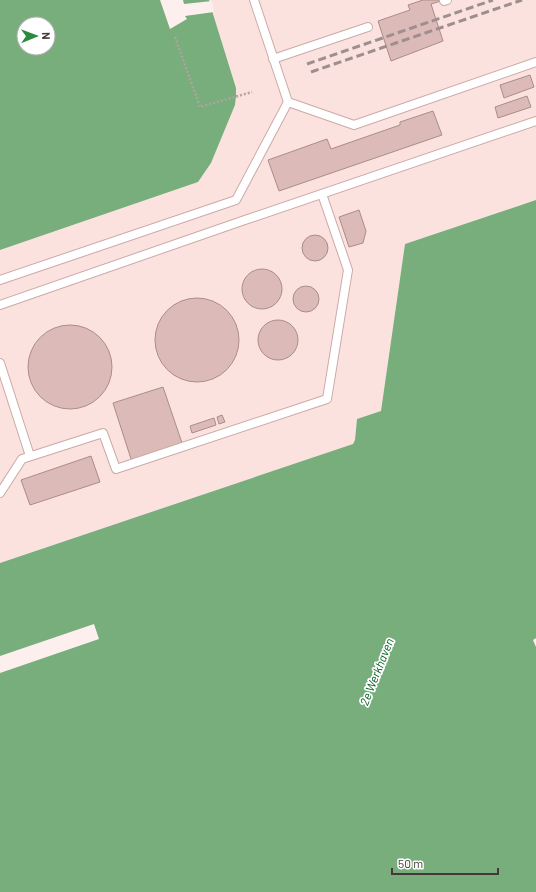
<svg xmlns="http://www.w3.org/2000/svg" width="536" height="892" font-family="Barlow,sans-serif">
<rect width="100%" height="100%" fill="#fdefee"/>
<path fill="#fce2df" d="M 209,0 L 536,0 L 536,200 L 405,244 L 381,411 L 357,419 L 355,440 L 353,444 L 0,563 L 0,250 L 198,182 L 211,163 L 235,105 L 236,96 L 236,87 L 213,14 Z"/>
<g fill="#77ae7c" fill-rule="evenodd">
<path d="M 0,0 L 209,0 L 213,14 L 236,88 L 236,96 L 235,105 L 211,163 L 198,182 L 0,250 ZM 24,24 L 48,24 L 48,48 L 24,48 Z"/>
<path d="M 536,200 L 536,638 L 533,640 L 536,647 L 536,892 L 0,892 L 0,563 L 353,444 L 355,440 L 357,419 L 381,411 L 405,244 Z"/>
</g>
<g fill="#fdefee">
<path d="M 160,0 L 183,0 L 184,4 L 212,1 L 214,12 L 185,16 L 187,19 L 170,29 Z"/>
<path d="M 94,624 L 99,639 L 0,673 L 0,656 Z"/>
</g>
<g fill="#dcbab8" stroke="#ab8c89">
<path d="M 423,0 L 441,0 L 441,1 L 431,4 L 443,41 L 391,61 L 378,21 L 410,10 L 408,5 Z"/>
<path d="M 530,75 L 534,87 L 504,98 L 500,85 Z"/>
<path d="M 527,96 L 531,107 L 498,118 L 495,107 Z"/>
<path d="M 433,111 L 442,135 L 279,191 L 268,160 L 327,139 L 331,149 L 400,125 L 400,122 Z"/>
<path d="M 359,210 L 366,231 L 363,243 L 349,247 L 339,217 Z"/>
<circle cx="315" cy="248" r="13"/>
<circle cx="262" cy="289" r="20"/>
<circle cx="306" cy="299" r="13"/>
<circle cx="197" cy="340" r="42"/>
<circle cx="278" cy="340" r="20"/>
<circle cx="70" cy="367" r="42"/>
<path d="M 163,387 L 182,443 L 132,462 L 113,403 Z"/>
<path d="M 222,415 L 225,422 L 219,424 L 217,417 Z"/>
<path d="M 214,418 L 216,425 L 192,433 L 190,426 Z"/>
<path d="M 91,456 L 100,482 L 30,505 L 21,480 Z"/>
</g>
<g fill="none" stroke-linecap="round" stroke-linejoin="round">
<g stroke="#caaaa7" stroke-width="10">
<g id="lane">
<path d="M 254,0 L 288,102 L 354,125 L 536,62"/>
<path d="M 444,1 L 447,0"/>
<path d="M 273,59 L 368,27"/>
<path d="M 0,280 L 236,200 L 288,102"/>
<path d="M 0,305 L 242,221 L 536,121"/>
<path d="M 0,363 L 30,456"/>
<path d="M 0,493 L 22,459 L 103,433 L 116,469 L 327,399 L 348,270 L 322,194"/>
</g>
</g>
<path stroke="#b0a2a1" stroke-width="2.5" stroke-dasharray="2 2" stroke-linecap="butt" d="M 175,37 L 200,107 L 252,92"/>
<use href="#lane" stroke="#fff" stroke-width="8"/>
<g stroke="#9d8f8e" stroke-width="3" stroke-dasharray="8 4" stroke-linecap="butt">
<path d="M 307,64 L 493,0"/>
<path d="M 311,72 L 522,0"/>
</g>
</g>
<g text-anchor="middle" stroke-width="3.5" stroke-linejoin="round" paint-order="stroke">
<g font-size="12" font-style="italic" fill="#035c1e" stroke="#fff">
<text transform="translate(377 672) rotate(-68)" y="4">2e Werkhaven</text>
</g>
</g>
<g transform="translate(36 36) rotate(89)"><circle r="19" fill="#ffffff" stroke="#b5afaf"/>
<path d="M0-3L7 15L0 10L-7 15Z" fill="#2a8a3e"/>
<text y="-6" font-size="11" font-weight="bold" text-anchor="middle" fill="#453837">N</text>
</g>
<path d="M392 868v6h106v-6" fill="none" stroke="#453837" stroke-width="2"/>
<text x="398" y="868" font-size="12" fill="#453837" stroke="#ffffff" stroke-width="3" paint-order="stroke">50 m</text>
</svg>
